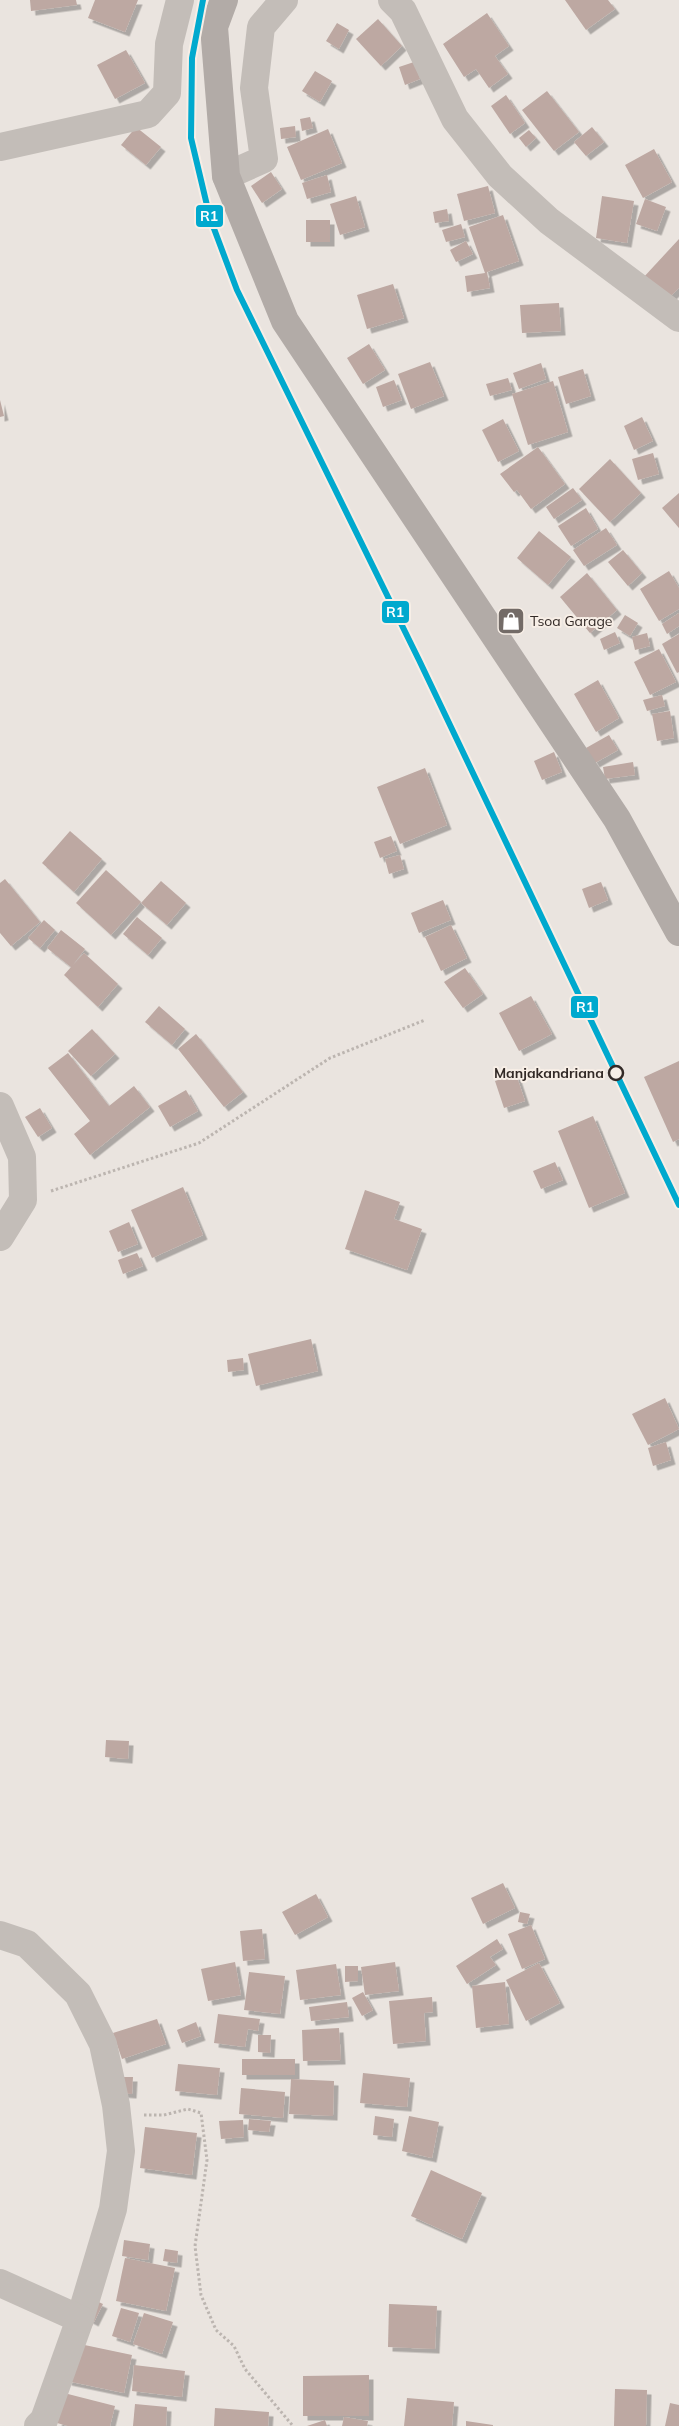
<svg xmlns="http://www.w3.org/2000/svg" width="679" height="2426" font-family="Mulish,sans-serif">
<defs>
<filter id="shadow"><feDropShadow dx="4.5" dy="4.5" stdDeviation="0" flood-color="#0004"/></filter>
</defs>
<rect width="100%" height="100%" fill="#eae4df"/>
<g fill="#bda8a2" filter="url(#shadow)">
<path d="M 30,0 L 76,0 L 77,5 L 31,11 Z"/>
<path d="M 95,0 L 138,0 L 125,32 L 88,18 Z"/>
<path d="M 565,0 L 608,0 L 615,9 L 586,30 Z"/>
<path d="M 487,13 L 509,46 L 495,56 L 508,74 L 489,88 L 476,69 L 464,77 L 443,44 Z"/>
<path d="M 378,19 L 402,46 L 381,66 L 356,39 Z"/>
<path d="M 337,23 L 349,30 L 339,49 L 326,41 Z"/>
<path d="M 126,50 L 145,83 L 115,99 L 97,65 Z"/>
<path d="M 414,62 L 420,79 L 405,85 L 399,67 Z"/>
<path d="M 315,71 L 332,81 L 320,102 L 302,91 Z"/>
<path d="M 547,91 L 579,132 L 554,151 L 522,110 Z"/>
<path d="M 506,95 L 525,123 L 510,134 L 491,106 Z"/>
<path d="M 310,117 L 313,128 L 302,131 L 300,119 Z"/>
<path d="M 295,126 L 296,137 L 281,139 L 280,128 Z"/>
<path d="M 136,127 L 161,147 L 146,165 L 121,145 Z"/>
<path d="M 592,127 L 604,142 L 586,156 L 574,142 Z"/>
<path d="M 328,129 L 342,163 L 301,180 L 287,147 Z"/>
<path d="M 529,130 L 536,138 L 526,147 L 519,138 Z"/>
<path d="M 654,149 L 672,182 L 643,198 L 625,165 Z"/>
<path d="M 271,172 L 282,189 L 262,203 L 251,186 Z"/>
<path d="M 327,175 L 331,192 L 307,199 L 302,183 Z"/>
<path d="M 488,186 L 495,213 L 464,221 L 457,194 Z"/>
<path d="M 356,196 L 365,227 L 340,235 L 330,204 Z"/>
<path d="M 602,196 L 634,201 L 627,243 L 596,238 Z"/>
<path d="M 645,199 L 666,207 L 657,231 L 636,224 Z"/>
<path d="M 447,209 L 449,221 L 435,223 L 433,212 Z"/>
<path d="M 503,215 L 519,261 L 487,272 L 490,288 L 467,292 L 465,276 L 485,273 L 469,227 Z"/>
<rect x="306" y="220" width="24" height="22"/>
<path d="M 461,224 L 465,237 L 446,242 L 442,230 Z"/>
<path d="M 679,239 L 679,288 L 666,301 L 642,279 Z"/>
<path d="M 466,241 L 473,254 L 456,262 L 450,250 Z"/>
<path d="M 393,284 L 404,318 L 367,329 L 357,295 Z"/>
<path d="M 559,303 L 561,331 L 522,333 L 520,305 Z"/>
<path d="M 369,344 L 385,370 L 363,384 L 347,358 Z"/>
<path d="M 430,362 L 444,396 L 411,409 L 398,374 Z"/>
<path d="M 541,363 L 546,379 L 519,389 L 513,373 Z"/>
<path d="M 583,369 L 591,396 L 566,404 L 558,377 Z"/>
<path d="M 508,378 L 512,390 L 490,396 L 486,384 Z"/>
<path d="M 394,380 L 402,400 L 383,407 L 376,387 Z"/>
<path d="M 553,381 L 568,432 L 528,445 L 512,394 Z"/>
<path d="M 0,400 L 4,416 L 0,417 Z"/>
<path d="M 642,417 L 653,441 L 634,450 L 624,426 Z"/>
<path d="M 503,419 L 519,451 L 498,462 L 482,430 Z"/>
<path d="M 538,447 L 565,484 L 531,509 L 517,490 L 514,492 L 500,474 Z"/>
<path d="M 653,453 L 659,474 L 638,480 L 632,459 Z"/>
<path d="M 610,459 L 641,493 L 610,522 L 579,489 Z"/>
<path d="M 573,488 L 582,500 L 554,519 L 546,507 Z"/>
<path d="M 679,493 L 679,528 L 662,508 Z"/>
<path d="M 586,508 L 598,529 L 571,546 L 558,526 Z"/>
<path d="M 606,528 L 617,545 L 584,566 L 573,550 Z"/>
<path d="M 539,531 L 571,557 L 548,585 L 517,558 Z"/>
<path d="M 623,550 L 642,573 L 628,586 L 608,562 Z"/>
<path d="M 669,571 L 679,588 L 679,609 L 659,621 L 640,589 Z"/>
<path d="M 587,573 L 617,610 L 590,633 L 560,597 Z"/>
<path d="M 679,613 L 679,626 L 667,634 L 662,624 Z"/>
<path d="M 625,615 L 638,623 L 630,636 L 617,628 Z"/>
<path d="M 615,632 L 620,643 L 604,650 L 600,639 Z"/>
<path d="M 647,633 L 650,646 L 635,650 L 632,637 Z"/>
<path d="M 679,634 L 679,672 L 677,673 L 662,644 Z"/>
<path d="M 659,649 L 676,682 L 650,695 L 634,662 Z"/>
<path d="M 598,680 L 619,718 L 596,732 L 574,694 Z"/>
<path d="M 662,695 L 665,706 L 647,711 L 643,700 Z"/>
<path d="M 670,711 L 674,738 L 657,741 L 652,714 Z"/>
<path d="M 609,735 L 618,750 L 595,763 L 586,748 Z"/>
<path d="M 554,752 L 562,772 L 542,780 L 534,761 Z"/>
<path d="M 633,762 L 635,775 L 605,779 L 603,767 Z"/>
<path d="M 425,768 L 447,825 L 400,844 L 377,787 Z"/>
<path d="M 70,831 L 102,859 L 74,892 L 42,863 Z"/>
<path d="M 391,836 L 397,851 L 380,858 L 374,842 Z"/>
<path d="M 400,855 L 404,869 L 389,874 L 385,859 Z"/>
<path d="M 106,870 L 141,902 L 111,935 L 76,903 Z"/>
<path d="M 5,879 L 40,922 L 11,946 L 0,933 L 0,883 Z"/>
<path d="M 161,881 L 186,903 L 167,925 L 141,903 Z"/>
<path d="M 601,882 L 608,900 L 589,908 L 582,889 Z"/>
<path d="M 443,900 L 451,920 L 419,933 L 411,913 Z"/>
<path d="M 137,917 L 162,938 L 148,955 L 123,934 Z"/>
<path d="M 44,920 L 55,930 L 40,948 L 28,938 Z"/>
<path d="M 451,925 L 467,958 L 441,971 L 425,937 Z"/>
<path d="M 61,930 L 85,949 L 73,965 L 84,953 L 118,984 L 98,1007 L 64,975 L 71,967 L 47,948 Z"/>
<path d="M 465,968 L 483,994 L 463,1008 L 444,982 Z"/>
<path d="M 531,996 L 552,1034 L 519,1051 L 499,1013 Z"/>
<path d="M 159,1006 L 185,1029 L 172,1045 L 145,1022 Z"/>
<path d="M 92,1029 L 115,1054 L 91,1076 L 68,1051 Z"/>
<path d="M 196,1034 L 243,1092 L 224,1107 L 178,1049 Z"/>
<path d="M 68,1053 L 109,1106 L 134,1086 L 150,1107 L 90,1155 L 74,1134 L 90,1121 L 48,1068 Z"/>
<path d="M 679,1061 L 679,1139 L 673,1142 L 644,1077 Z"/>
<path d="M 516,1074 L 525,1101 L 504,1108 L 495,1081 Z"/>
<path d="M 186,1090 L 198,1111 L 170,1127 L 158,1106 Z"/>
<path d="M 40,1108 L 52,1128 L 38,1137 L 25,1117 Z"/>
<path d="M 593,1116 L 625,1193 L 589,1208 L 558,1131 Z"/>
<path d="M 555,1162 L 563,1180 L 541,1189 L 533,1171 Z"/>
<path d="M 183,1187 L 203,1235 L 152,1258 L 131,1210 Z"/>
<path d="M 365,1190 L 400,1202 L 394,1219 L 422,1229 L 407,1270 L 345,1249 Z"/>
<path d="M 129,1222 L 138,1244 L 118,1252 L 109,1231 Z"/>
<path d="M 137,1253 L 143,1266 L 123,1274 L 118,1260 Z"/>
<path d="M 311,1339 L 318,1371 L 256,1386 L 248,1354 Z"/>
<path d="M 243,1358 L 244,1370 L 228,1372 L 227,1360 Z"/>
<path d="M 665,1398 L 679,1429 L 648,1445 L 632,1414 Z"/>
<path d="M 666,1442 L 671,1460 L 653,1466 L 648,1448 Z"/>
<path d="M 106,1740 L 129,1741 L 128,1759 L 105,1757 Z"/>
<path d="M 503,1883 L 515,1908 L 483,1924 L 471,1898 Z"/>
<path d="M 316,1894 L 328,1917 L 295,1935 L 282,1912 Z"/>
<path d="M 520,1912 L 530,1914 L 527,1924 L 518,1922 Z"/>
<path d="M 531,1925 L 545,1959 L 522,1969 L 508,1934 Z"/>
<path d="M 262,1929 L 265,1959 L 243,1961 L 240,1931 Z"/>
<path d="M 497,1939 L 503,1949 L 490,1957 L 496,1965 L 467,1984 L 456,1966 Z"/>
<path d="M 235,1962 L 241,1995 L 208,2001 L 201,1969 Z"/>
<path d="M 395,1962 L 399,1991 L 365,1995 L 361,1967 Z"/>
<path d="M 539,1963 L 560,2003 L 526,2021 L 506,1980 Z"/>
<path d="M 336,1964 L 341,1995 L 300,2000 L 296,1970 Z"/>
<path d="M 345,1966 L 358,1966 L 358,1981 L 345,1982 Z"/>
<path d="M 249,1972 L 285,1976 L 280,2014 L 244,2010 Z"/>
<path d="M 505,1982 L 509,2024 L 476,2028 L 472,1986 Z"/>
<path d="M 363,1992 L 373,2010 L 362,2016 L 352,1998 Z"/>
<path d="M 432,1997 L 433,2012 L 424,2013 L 426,2041 L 393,2044 L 389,2001 Z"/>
<path d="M 347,2002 L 349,2017 L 311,2021 L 309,2007 Z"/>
<path d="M 218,2014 L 260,2019 L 258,2031 L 248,2029 L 245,2047 L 214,2043 Z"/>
<path d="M 157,2019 L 166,2044 L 122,2059 L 113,2033 Z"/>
<path d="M 196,2022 L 201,2036 L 182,2043 L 177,2030 Z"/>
<path d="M 339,2028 L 341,2060 L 303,2061 L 302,2030 Z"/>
<path d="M 258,2035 L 271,2035 L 270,2053 L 258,2052 Z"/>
<rect x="242" y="2059" width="53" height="16"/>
<path d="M 178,2064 L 220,2068 L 217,2095 L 175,2091 Z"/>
<path d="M 363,2073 L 410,2078 L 407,2107 L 360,2103 Z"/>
<path d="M 122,2077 L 133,2077 L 132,2094 L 120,2093 Z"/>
<path d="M 291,2079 L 334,2081 L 333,2116 L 289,2114 Z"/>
<path d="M 241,2088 L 285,2092 L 283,2118 L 239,2114 Z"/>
<path d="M 375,2116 L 394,2119 L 392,2137 L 373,2135 Z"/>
<path d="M 409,2116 L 439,2122 L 432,2158 L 402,2151 Z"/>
<path d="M 249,2119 L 271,2121 L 269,2132 L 248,2130 Z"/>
<path d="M 243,2120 L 244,2137 L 221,2139 L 219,2121 Z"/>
<path d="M 145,2127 L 197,2133 L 192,2175 L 140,2168 Z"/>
<path d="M 431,2170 L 482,2193 L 462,2239 L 411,2216 Z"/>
<path d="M 124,2240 L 150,2244 L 148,2260 L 122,2256 Z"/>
<path d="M 165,2249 L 178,2251 L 177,2263 L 163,2261 Z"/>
<path d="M 125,2258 L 175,2268 L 166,2311 L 116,2301 Z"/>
<path d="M 92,2299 L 103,2304 L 94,2322 L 83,2316 Z"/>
<path d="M 389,2304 L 437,2306 L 435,2349 L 388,2347 Z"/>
<path d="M 121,2308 L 139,2313 L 130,2342 L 112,2336 Z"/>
<path d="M 144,2313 L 173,2322 L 162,2354 L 133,2344 Z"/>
<path d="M 75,2343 L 132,2355 L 124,2393 L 67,2381 Z"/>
<path d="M 134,2365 L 185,2371 L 182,2397 L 132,2391 Z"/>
<path d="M 369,2375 L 369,2416 L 303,2416 L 303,2376 Z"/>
<path d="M 615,2389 L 647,2390 L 646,2426 L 614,2426 Z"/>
<path d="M 64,2393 L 115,2406 L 110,2426 L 68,2426 L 57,2423 Z"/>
<path d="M 407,2398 L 454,2402 L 452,2426 L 404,2426 Z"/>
<path d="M 670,2403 L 679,2405 L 679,2426 L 665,2426 Z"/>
<path d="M 135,2404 L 167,2407 L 166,2426 L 133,2426 Z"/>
<path d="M 215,2408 L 269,2412 L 268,2426 L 214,2426 Z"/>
<path d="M 344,2417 L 368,2421 L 367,2426 L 342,2426 Z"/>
<path d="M 325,2420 L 327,2426 L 307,2426 Z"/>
<path d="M 466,2421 L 493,2425 L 493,2426 L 466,2426 Z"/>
</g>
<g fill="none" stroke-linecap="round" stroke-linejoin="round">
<g stroke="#bcb5b0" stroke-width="3" stroke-dasharray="2.5 2.5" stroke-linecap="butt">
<path d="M 51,1191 L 199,1143 L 330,1058 L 425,1020"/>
<path d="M 144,2115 L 164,2115 L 188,2109 L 201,2113 L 207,2160 L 195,2246 L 201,2295 L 216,2330 L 234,2346 L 245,2369 L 293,2426"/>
</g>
<g stroke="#c3bdb8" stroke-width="28">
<path d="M 392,0 L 403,11 L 455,119 L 500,176 L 549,221 L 679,318"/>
<path d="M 0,147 L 148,114 L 167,93 L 169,44 L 180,0"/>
<path d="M 226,176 L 264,159 L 254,88 L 261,27 L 284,0"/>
<path d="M 0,1106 L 22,1157 L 23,1200 L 0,1237"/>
<path d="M 0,1935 L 27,1944 L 78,1994 L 103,2044 L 116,2105 L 121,2151 L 113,2209 L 80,2319 L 44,2420 L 38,2426"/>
<path d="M 0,2283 L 80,2319"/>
</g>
<path stroke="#b2aba7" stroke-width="28" d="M 224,0 L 214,27 L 226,176 L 285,321 L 617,819 L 679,932"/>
<g stroke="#f7eee6" stroke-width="10">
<path id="rail-1" d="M 203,0 L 192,58 L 191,138 L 210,218 L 237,290 L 419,660 L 679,1205"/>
</g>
<use href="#rail-1" stroke="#00a9ce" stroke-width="6"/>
</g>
<defs>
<g id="shop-square" transform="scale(1.4375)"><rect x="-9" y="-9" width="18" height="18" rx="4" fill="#736b67" stroke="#f7eee6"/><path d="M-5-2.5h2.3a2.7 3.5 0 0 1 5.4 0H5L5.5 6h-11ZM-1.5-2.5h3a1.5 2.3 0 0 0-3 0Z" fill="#fff"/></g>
</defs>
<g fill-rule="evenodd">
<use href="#shop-square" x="511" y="621"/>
</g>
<circle fill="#f7eee6" stroke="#332a27" stroke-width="2.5" cx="616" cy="1073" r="7"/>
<g text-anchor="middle" stroke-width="4" stroke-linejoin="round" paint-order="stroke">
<g font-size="14" fill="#332a27" stroke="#f7eee6" text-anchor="start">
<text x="530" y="626">Tsoa Garage</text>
</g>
<g font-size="14" font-weight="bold" fill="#332a27" stroke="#f7eee6" text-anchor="end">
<text x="604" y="1078">Manjakandriana</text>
</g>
</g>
<g stroke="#f7eee6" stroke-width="2">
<rect x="195" y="204" width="29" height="24" rx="5" fill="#00a9ce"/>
<rect x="381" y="600" width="29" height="24" rx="5" fill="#00a9ce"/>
<rect x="570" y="995" width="29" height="24" rx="5" fill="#00a9ce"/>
</g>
<g font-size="14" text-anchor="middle" font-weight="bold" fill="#fff">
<text x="209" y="221">R1</text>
<text x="395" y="617">R1</text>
<text x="585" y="1012">R1</text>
</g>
</svg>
